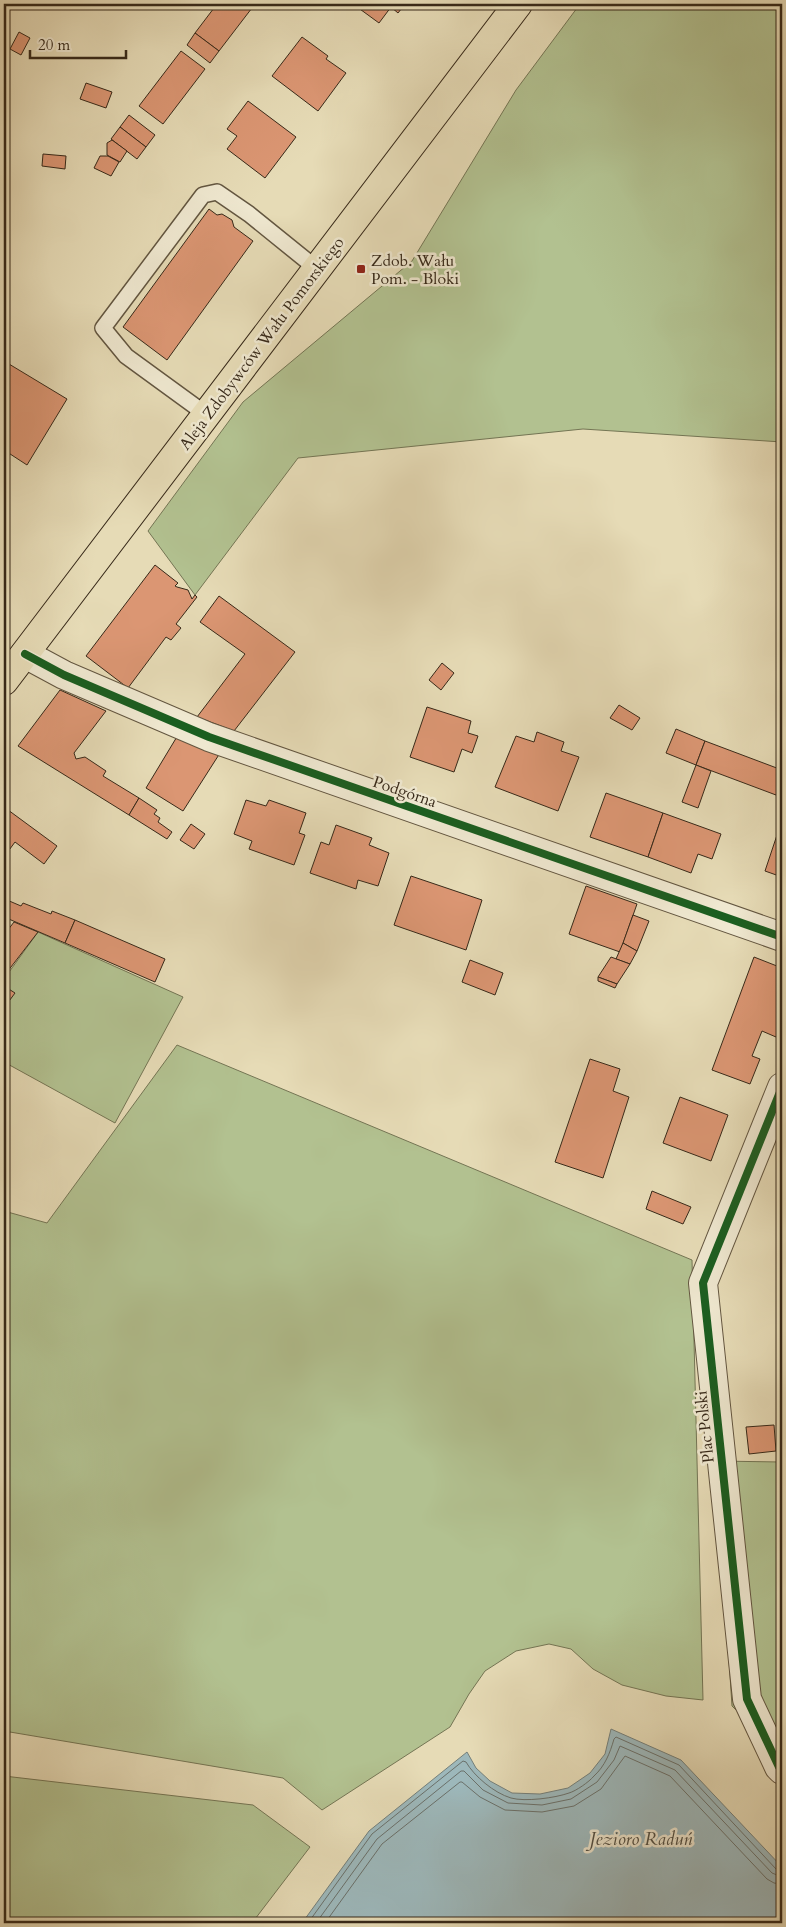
<svg xmlns="http://www.w3.org/2000/svg" width="786" height="1927" font-family="Cardo,serif">
<rect width="100%" height="100%" fill="#e6dbb6"/>
<filter id="stains"><feTurbulence type="fractalNoise" baseFrequency=".004" numOctaves="4"/><feColorMatrix values="0 0 0 0 .2 0 0 0 0 .09 0 0 0 0 .02 0 0 0 .5 -.17"/></filter>
<radialGradient id="worn" r=".72"><stop offset=".6" stop-color="#630" stop-opacity="0"/><stop offset="1" stop-color="#630" stop-opacity=".3"/></radialGradient>
<g fill="#b2c190" stroke="#747554">
<path d="M 580,4 L 782,4 L 782,442 L 583,429 L 298,458 L 195,595 L 148,531 L 243,402 L 412,261 L 516,90 Z"/>
<path d="M 38,932 L 183,997 L 115,1123 L 4,1062 L 4,979 Z"/>
<path d="M 177,1045 L 692,1260 L 703,1700 L 666,1696 L 622,1685 L 593,1669 L 571,1649 L 549,1644 L 516,1651 L 485,1671 L 469,1694 L 450,1727 L 322,1810 L 283,1778 L 4,1731 L 4,1211 L 47,1223 Z"/>
<path d="M 716,1461 L 781,1462 L 782,1482 L 782,1756 L 732,1706 Z"/>
<path d="M 4,1776 L 253,1805 L 310,1847 L 252,1923 L 4,1923 Z"/>
</g>
<path fill="#9db8bb" stroke="#747f7a" d="M 611,1729 L 681,1760 L 782,1867 L 782,1923 L 302,1923 L 369,1831 L 467,1752 L 476,1768 L 490,1781 L 512,1793 L 540,1794 L 568,1788 L 590,1773 L 605,1754 Z"/>
<g fill="none" stroke-linecap="round" stroke-linejoin="round">
<g stroke="#6a706a" stroke-width="1">
<path d="M 308,1923 L 372,1834 L 463,1761 L 466,1762 C 474,1776 494,1793 511,1798 C 525,1802 555,1798 569,1793 C 576,1791 589,1782 594,1776 C 605,1766 610,1753 614,1739 L 616,1737 L 679,1765 L 776,1869 L 782,1870"/>
<path d="M 316,1923 L 377,1839 L 461,1771 L 464,1771 L 483,1790 L 508,1803 L 542,1805 L 571,1799 L 597,1782 L 614,1760 L 620,1746 L 675,1770 L 772,1873 L 782,1877"/>
<path d="M 325,1923 L 382,1844 L 460,1782 L 462,1782 L 480,1797 L 505,1810 L 542,1812 L 574,1806 L 601,1789 L 625,1756 L 670,1776 L 767,1879 L 774,1883 L 782,1884"/>
</g>
</g>
<g fill="#db9673" stroke="#372919">
<path d="M 217,4 L 255,4 L 219,51 L 195,33 Z"/>
<path d="M 353,4 L 405,4 L 398,13 L 391,7 L 379,23 Z"/>
<path d="M 19,32 L 30,38 L 21,55 L 10,49 Z"/>
<path d="M 195,33 L 219,51 L 210,63 L 187,45 Z"/>
<path d="M 302,37 L 328,56 L 326,59 L 346,73 L 318,111 L 272,76 Z"/>
<path d="M 181,51 L 205,69 L 163,124 L 139,106 Z"/>
<path d="M 86,83 L 112,92 L 106,108 L 80,99 Z"/>
<path d="M 248,101 L 296,137 L 265,178 L 227,149 L 237,136 L 227,129 Z"/>
<path d="M 129,115 L 155,135 L 146,147 L 120,127 Z"/>
<path d="M 120,127 L 146,147 L 137,159 L 111,139 Z"/>
<path d="M 112,140 L 127,151 L 120,162 L 107,155 L 107,143 Z"/>
<path d="M 43,154 L 66,156 L 65,169 L 42,166 Z"/>
<path d="M 100,156 L 108,156 L 119,162 L 111,176 L 94,168 Z"/>
<path d="M 209,209 L 217,215 L 222,214 L 232,220 L 234,227 L 253,241 L 167,360 L 123,327 Z"/>
<path d="M 4,361 L 67,399 L 27,465 L 4,450 Z"/>
<path d="M 155,565 L 178,583 L 175,586 L 177,587 L 188,590 L 192,599 L 195,595 L 197,597 L 176,624 L 181,628 L 171,640 L 166,637 L 128,688 L 86,656 Z"/>
<path d="M 219,596 L 295,652 L 234,731 L 197,717 L 245,654 L 200,622 Z"/>
<path d="M 442,663 L 454,673 L 441,690 L 429,680 Z"/>
<path d="M 60,690 L 106,711 L 74,753 L 76,759 L 85,757 L 106,771 L 103,776 L 139,798 L 129,815 L 18,746 Z"/>
<path d="M 619,705 L 640,718 L 632,730 L 610,718 Z"/>
<path d="M 427,707 L 471,721 L 468,733 L 478,736 L 472,753 L 462,749 L 454,772 L 410,757 Z"/>
<path d="M 676,729 L 705,741 L 696,765 L 666,753 Z"/>
<path d="M 537,732 L 564,742 L 561,751 L 579,757 L 558,811 L 495,787 L 516,736 L 534,742 Z"/>
<path d="M 178,735 L 220,753 L 183,811 L 146,788 Z"/>
<path d="M 705,741 L 782,770 L 782,780 L 776,795 L 696,765 Z"/>
<path d="M 696,765 L 711,771 L 698,808 L 682,802 Z"/>
<path d="M 606,793 L 663,813 L 648,857 L 590,837 Z"/>
<path d="M 139,798 L 157,810 L 154,814 L 160,818 L 158,822 L 172,832 L 167,839 L 129,815 Z"/>
<path d="M 246,800 L 266,806 L 269,800 L 306,813 L 299,833 L 305,835 L 294,865 L 249,849 L 252,841 L 234,834 Z"/>
<path d="M 4,807 L 57,846 L 44,864 L 15,842 L 4,857 Z"/>
<path d="M 663,813 L 721,834 L 712,859 L 698,854 L 691,873 L 648,857 Z"/>
<path d="M 191,824 L 205,834 L 194,849 L 180,840 Z"/>
<path d="M 336,825 L 372,838 L 369,845 L 389,853 L 378,886 L 358,880 L 356,889 L 310,873 L 321,842 L 329,845 Z"/>
<path d="M 778,832 L 782,834 L 782,877 L 765,871 Z"/>
<path d="M 411,876 L 482,900 L 466,950 L 394,925 Z"/>
<path d="M 586,886 L 637,904 L 620,952 L 569,934 Z"/>
<path d="M 7,900 L 21,906 L 23,903 L 51,914 L 52,911 L 75,920 L 65,943 L 4,917 L 4,905 Z"/>
<path d="M 633,915 L 649,921 L 637,951 L 623,943 Z"/>
<path d="M 75,920 L 165,959 L 155,982 L 65,943 Z"/>
<path d="M 14,922 L 38,932 L 4,976 L 4,935 Z"/>
<path d="M 623,943 L 637,951 L 630,964 L 616,959 Z"/>
<path d="M 611,957 L 630,964 L 617,984 L 598,977 Z"/>
<path d="M 754,957 L 782,968 L 782,1000 L 777,1015 L 782,1017 L 782,1022 L 776,1037 L 762,1031 L 752,1056 L 760,1059 L 750,1084 L 712,1070 Z"/>
<path d="M 470,960 L 503,973 L 495,995 L 462,982 Z"/>
<path d="M 598,977 L 617,984 L 615,988 L 598,981 Z"/>
<path d="M 4,986 L 15,993 L 4,1008 Z"/>
<path d="M 590,1059 L 620,1069 L 613,1091 L 629,1097 L 603,1178 L 555,1162 Z"/>
<path d="M 680,1097 L 728,1115 L 711,1161 L 663,1143 Z"/>
<path d="M 652,1191 L 691,1207 L 683,1224 L 646,1209 Z"/>
<path d="M 774,1425 L 776,1451 L 749,1454 L 746,1427 Z"/>
</g>
<g fill="none" stroke-linecap="round" stroke-linejoin="round">
<g stroke="#635640" stroke-width="18">
<path id="lane" d="M 207,415 L 126,356 L 103,328 L 203,195 L 217,192 L 249,214 L 317,269"/>
</g>
<g stroke="#635640" stroke-width="30">
<g id="street">
<path d="M 25,654 L 64,675 L 209,737 L 782,937"/>
<path d="M 782,1087 L 703,1283 L 747,1699 L 779,1767 L 782,1770"/>
</g>
</g>
<g stroke="#372919" stroke-width="30">
<path id="primary" d="M 4,681 L 518,4"/>
</g>
<use href="#lane" stroke="#efe8d0" stroke-width="15"/>
<use href="#street" stroke="#efe8d0" stroke-width="28"/>
<use href="#primary" stroke="#e6dbb6" stroke-width="28"/>
<g stroke="#efe8d0" stroke-width="11">
<g id="cycleway">
<path d="M 25,654 L 64,675 L 209,737 L 782,937"/>
<path d="M 782,1087 L 703,1283 L 747,1699 L 779,1767 L 782,1770"/>
</g>
</g>
<use href="#cycleway" stroke="#1b5e20" stroke-width="8"/>
</g>
<rect fill="#8f2418" stroke="#efe8d0" stroke-width="2" x="356" y="264" width="10" height="10" rx="2.5"/>
<g text-anchor="middle" stroke-width="5" stroke-linejoin="round" paint-order="stroke">
<g font-size="16" fill="#372919" stroke="#efe8d0" text-anchor="start">
<text x="371" y="266">Zdob. Wału<tspan x="371" dy="18">Pom. - Bloki</tspan></text>
</g>
<g font-size="16" fill="#372919" stroke="#efe8d0">
<text transform="translate(261 343) rotate(-53)" y="6">Aleja Zdobywców Wału Pomorskiego</text>
<text transform="translate(405 791) rotate(19)" y="6">Podgórna</text>
<text transform="translate(704 1427) rotate(-96)" y="6">Plac Polski</text>
</g>
<g font-size="18" font-style="italic" fill="#504d42" stroke="#efe8d0">
<text x="641" y="1845">Jezioro Raduń</text>
</g>
</g>
<rect width="786" height="1927" fill="none" stroke="#e6dbb6" stroke-width="20"/>
<rect x="5" y="5" width="776" height="1917" fill="none" stroke="#372919" stroke-width="2.5"/>
<rect x="10" y="10" width="766" height="1907" fill="none" stroke="#372919"/>
<path d="M30 50v8h96v-8" fill="none" stroke="#372919" stroke-width="2.5"/>
<text x="38" y="50" font-size="15" fill="#372919" stroke="#efe8d0" stroke-width="4" paint-order="stroke">20 m</text>
<rect width="100%" height="100%" filter="url(#stains)"/>
<rect width="100%" height="100%" fill="url(#worn)"/>
</svg>
